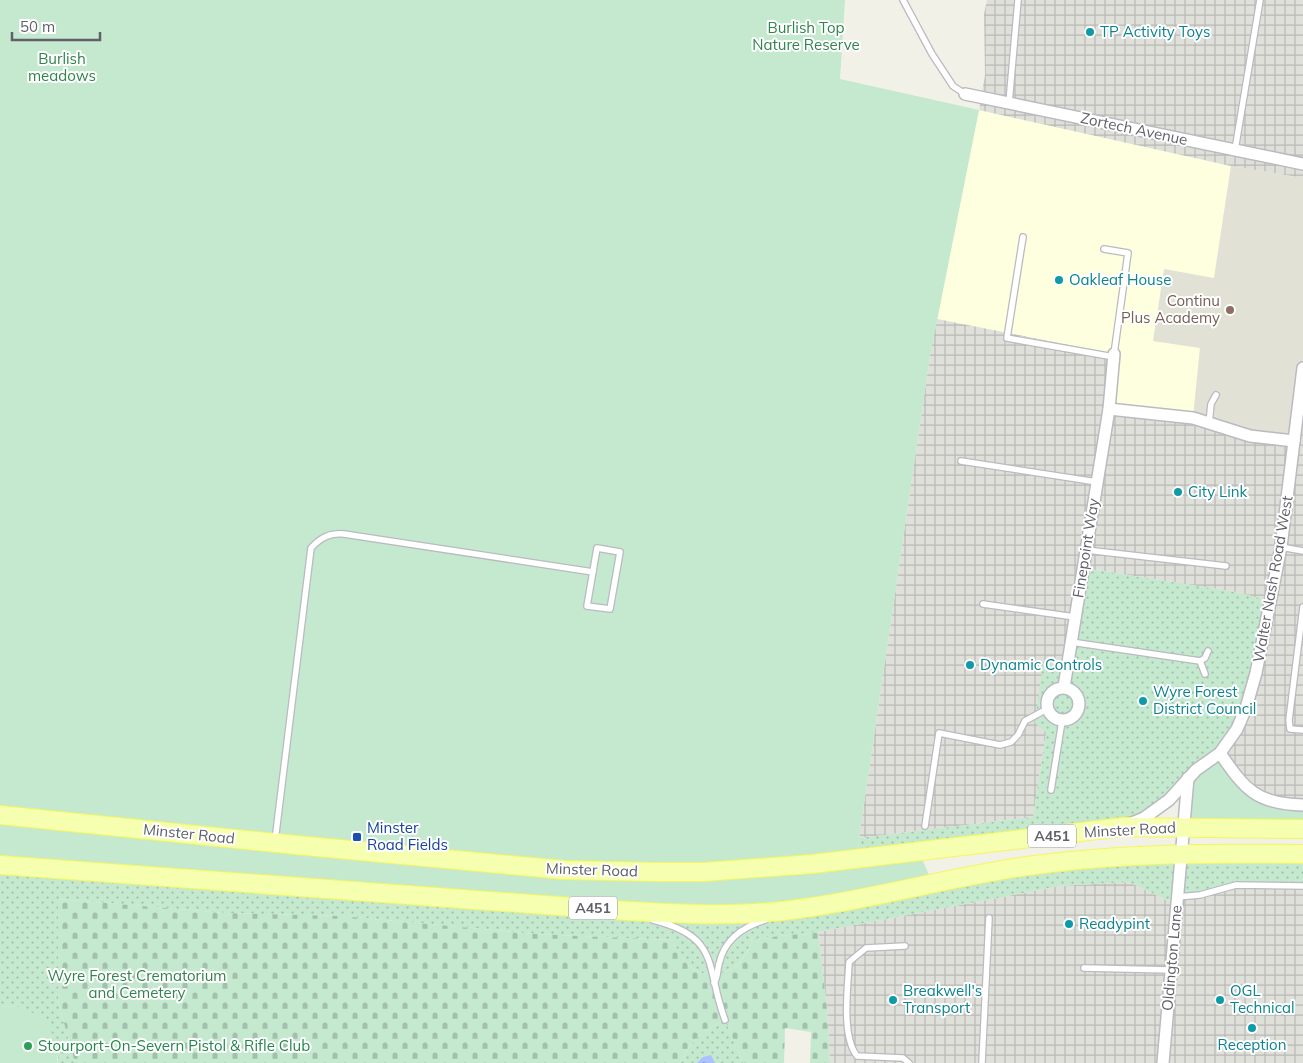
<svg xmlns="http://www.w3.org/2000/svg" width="1303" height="1063" font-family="Mulish,sans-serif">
<defs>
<pattern id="industrial-grid" width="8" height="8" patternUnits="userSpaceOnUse" patternTransform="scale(1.25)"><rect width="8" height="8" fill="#e0e0da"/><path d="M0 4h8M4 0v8" fill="none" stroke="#b9b9b5"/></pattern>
<pattern id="grass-dots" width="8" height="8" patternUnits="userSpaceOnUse" patternTransform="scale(1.25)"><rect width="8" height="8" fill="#c4e9ce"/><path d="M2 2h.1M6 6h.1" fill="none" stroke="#a2c0ab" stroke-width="1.8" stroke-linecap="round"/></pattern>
<pattern id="cemetery-stones" width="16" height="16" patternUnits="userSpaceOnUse" patternTransform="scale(1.25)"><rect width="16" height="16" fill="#c4e9ce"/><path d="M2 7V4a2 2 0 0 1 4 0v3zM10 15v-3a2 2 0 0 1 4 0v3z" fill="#a2c0ab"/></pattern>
<pattern id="water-ripples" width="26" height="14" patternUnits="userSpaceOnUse" patternTransform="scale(1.25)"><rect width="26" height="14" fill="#aac2ff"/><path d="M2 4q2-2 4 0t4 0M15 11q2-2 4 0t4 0" fill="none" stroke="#8ea1d2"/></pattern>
</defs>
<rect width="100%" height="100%" fill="#f1f1e8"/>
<path fill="#fdffdf" d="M 979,110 L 1231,166 L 1214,279 L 1153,341 L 1200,347 L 1193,418 L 1109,409 L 1114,354 L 937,319 Z"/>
<g fill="url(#industrial-grid)">
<path d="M 987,0 L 1303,0 L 1303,178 L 1231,166 L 979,110 L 985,75 L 984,14 Z"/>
<path d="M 937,319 L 1114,354 L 1109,409 L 1193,418 L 1303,368 L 1303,805 L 1266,801 L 1220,753 L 1270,601 L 1236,592 L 1083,568 L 1067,666 L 1043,662 L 1046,733 L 1033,817 L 859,838 L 930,356 Z"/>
<path d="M 1129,882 L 1166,900 L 1236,885 L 1303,886 L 1303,1063 L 830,1063 L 827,1009 L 818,932 L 1060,886 Z"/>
</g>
<path fill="#e1e1d6" d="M 1231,166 L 1303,178 L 1303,368 L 1294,441 L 1193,418 L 1200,348 L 1153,341 L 1164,269 L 1214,278 Z"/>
<g fill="url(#grass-dots)">
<path d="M 1083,568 L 1236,592 L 1271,601 L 1237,729 L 1144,818 L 858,859 L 859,838 L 1033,817 L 1046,733 L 1035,723 L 1043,662 L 1067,666 Z"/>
<path d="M 1303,854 L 1303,886 L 1260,884 L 1166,900 L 1129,882 L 1060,886 L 818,932 L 752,939 C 745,969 712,987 687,964 C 680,957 676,949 673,940 L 536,934 L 341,916 L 226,913 L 58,899 L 58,1001 L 75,1063 L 58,1063 L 58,1057 L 16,1006 L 0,1007 L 0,865 L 613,910 L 993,872 Z"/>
<path d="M 725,1020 L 743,1063 L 680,1063 C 691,1041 703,1030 725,1020 Z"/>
</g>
<path fill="url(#cemetery-stones)" d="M 58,899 L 226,913 L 341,916 L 536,934 L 673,940 C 677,949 680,957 687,964 C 711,987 746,969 752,939 L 818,932 L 827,1009 L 830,1063 L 810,1063 L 811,1032 L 785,1028 L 784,1063 L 743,1063 L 725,1020 C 703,1030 691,1041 680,1063 L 75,1063 L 58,1001 Z"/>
<g fill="#c4e9ce">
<path d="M 0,0 L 845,0 L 840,79 L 979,110 L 930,356 L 859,838 L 858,858 L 919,852 L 933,884 L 779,912 L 0,865 Z"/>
<path d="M 1220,753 L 1251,792 L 1303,805 L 1303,829 L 1185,827 L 1188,778 Z"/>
<path d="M 16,1006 L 45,1018 L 53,1035 L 58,1063 L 0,1063 L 0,1007 Z"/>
</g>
<path fill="url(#water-ripples)" d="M 711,1055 L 715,1063 L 697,1063 L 703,1057 Z"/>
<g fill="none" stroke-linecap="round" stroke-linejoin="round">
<g stroke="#babac1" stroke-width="8">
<g id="lane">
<path d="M 903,0 L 932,54 L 953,86 L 965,94"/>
<path d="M 1009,103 L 1018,0"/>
<path d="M 1235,150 L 1260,0"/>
<path d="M 1023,237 L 1007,338 L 1114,357"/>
<path d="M 1104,249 L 1128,253 L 1114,354"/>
<path d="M 1209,423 L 1211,404 L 1216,395"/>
<path d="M 961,461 L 1097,482"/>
<path d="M 1281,547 L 1303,551"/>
<path d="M 597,548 L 620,552 L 610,609 L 587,606 Z"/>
<path d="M 1086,550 L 1226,566"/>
<path d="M 983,604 L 1075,617"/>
<path d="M 1303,607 L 1289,720 L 1290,729 L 1303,730"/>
<path d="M 1071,642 L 1200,661"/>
<path d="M 1205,674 L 1200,661 L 1205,658 L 1208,651"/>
<path d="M 1051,790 L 1062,721"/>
<path d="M 925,826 L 939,733 L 1000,745 L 1011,742 L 1018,735 L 1025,721 L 1047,709"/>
<path d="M 275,841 L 311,548 C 321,537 330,533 344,534 L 593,572"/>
<path d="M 1177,897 L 1200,895 L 1236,885 L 1303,886"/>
<path d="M 653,920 C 721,937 705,966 725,1020"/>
<path d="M 905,946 L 866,948 L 849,962 C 848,987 841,1036 857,1056 L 903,1058 L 909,1063"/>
<path d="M 1084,968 L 1171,970"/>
<path d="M 714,983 C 718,977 717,971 719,964 C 724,940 742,927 765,920"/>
<path d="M 982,1063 L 989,918"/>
</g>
</g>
<g stroke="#babac1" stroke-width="14">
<g id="street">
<path d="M 965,94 L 1303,164"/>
<path d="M 1109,409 L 1193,418 L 1250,436 L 1294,441"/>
<path d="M 1064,687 L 1109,409 L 1114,354"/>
<circle cx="1063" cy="704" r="16"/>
<path d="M 1220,753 C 1245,790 1257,804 1303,805"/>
<path d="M 1129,824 L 1144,818 L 1169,800 L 1196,770 L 1220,753 L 1237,729 L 1246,708 L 1256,673 L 1281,547 L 1303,368"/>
<path d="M 1163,1063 L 1188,778"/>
</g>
</g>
<g stroke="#f6f65c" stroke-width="20">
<g id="primary">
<path d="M 0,815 L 296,845 L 564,870 L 657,872 L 703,872 L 812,864 L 1123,827 L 1303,829"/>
<path d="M 0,865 L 613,910 C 677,914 742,918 805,908 C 883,897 958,875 1035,865 C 1124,853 1214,853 1303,854"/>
</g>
</g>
<use href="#lane" stroke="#fff" stroke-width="5.5"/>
<use href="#street" stroke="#fff" stroke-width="11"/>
<use href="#primary" stroke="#f5ffaf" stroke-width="18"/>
</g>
<g fill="#0f9aa8" stroke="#fff" stroke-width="2">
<circle cx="1090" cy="32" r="5"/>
<circle cx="1059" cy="280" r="5"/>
<circle cx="1178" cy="492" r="5"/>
<circle cx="970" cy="665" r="5"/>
<circle cx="1143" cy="701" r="5"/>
<circle cx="1069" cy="924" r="5"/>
<circle cx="893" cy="1000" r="5"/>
<circle cx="1220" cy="1000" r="5"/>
<circle cx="1252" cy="1028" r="5"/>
</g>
<circle fill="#8d6e63" stroke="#fff" stroke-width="2" cx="1230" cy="310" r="5"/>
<rect fill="#1a4fb4" stroke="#fff" stroke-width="2" x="352" y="832" width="10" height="10" rx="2.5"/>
<circle fill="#2e9e5b" stroke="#fff" stroke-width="2" cx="28" cy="1046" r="5"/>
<g text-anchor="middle" stroke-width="4" stroke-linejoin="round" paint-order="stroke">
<g fill="#fff" stroke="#8f9095" stroke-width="1">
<rect x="1028" y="824.5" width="48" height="23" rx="4"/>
<rect x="569" y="896.5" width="48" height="23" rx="4"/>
</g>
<g font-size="14" font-weight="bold" fill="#5f6068">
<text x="1052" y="841">A451</text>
<text x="593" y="913">A451</text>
</g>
<g font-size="15" fill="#31844d" stroke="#fff">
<text x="806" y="33">Burlish Top<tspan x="806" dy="17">Nature Reserve</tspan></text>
<text x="62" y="64">Burlish<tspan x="62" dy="17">meadows</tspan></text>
<text x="137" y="981">Wyre Forest Crematorium<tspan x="137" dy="17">and Cemetery</tspan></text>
</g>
<g font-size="15" fill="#0d838f" stroke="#fff" text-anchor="start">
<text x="1100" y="37">TP Activity Toys</text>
<text x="1069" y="285">Oakleaf House</text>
<text x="1188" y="497">City Link</text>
<text x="980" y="670">Dynamic Controls</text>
<text x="1153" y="697">Wyre Forest<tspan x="1153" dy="17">District Council</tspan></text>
<text x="1079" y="929">Readypint</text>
<text x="903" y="996">Breakwell's<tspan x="903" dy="17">Transport</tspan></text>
<text x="1230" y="996">OGL<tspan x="1230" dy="17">Technical</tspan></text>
<text x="1252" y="1050" text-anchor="middle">Reception</text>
</g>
<g font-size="15" fill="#5f6068" stroke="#fff">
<text transform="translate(1134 129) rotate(12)" y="5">Zortech Avenue</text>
<text transform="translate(1086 548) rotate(-81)" y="5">Finepoint Way</text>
<text transform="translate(1273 579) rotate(-80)" y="5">Walter Nash Road West</text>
<text transform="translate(1130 830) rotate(-3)" y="5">Minster Road</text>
<text transform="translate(189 834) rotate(6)" y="5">Minster Road</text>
<text transform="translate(592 870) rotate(2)" y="5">Minster Road</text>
<text transform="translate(1172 958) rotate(-85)" y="5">Oldington Lane</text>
</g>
<g font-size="15" fill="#785e54" stroke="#fff" text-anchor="end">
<text x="1220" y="306">Continu<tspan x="1220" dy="17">Plus Academy</tspan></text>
</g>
<g font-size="15" fill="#164399" stroke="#fff" text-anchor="start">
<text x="367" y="833">Minster<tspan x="367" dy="17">Road Fields</tspan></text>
</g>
<g font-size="15" fill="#27864d" stroke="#fff" text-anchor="start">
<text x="38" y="1051">Stourport-On-Severn Pistol &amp; Rifle Club</text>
</g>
</g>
<path d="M12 32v8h88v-8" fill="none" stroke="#5f6068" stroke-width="2.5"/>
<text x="20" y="32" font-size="15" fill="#5f6068" stroke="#ffffff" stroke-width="4" paint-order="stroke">50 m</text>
</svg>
